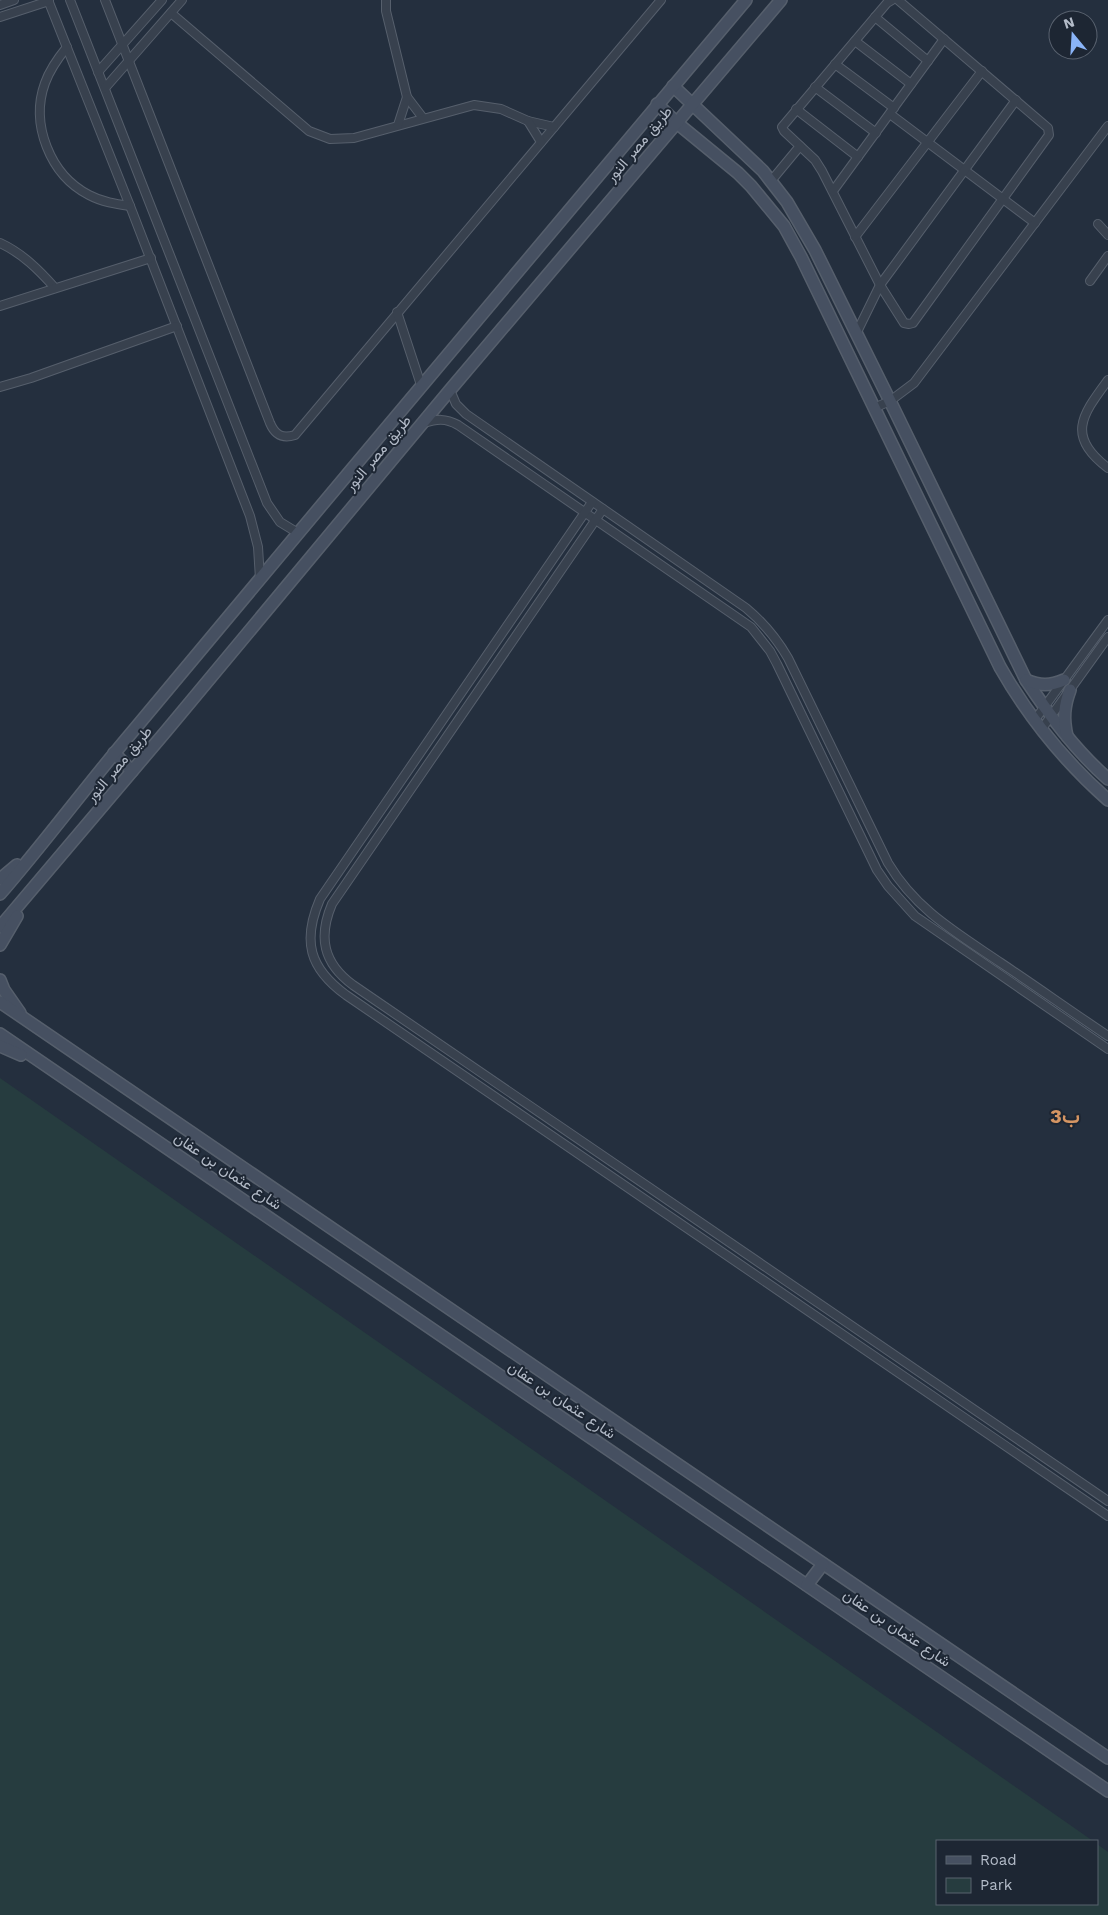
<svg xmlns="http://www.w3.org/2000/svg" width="1108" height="1915" font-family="'Work Sans',Vazirmatn,sans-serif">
<rect width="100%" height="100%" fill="#242f3e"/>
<path fill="#263c3f" d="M 0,1078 L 1093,1841 L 937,1841 L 937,1904 L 1097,1904 L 1097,1844 L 1108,1852 L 1108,1915 L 0,1915 Z"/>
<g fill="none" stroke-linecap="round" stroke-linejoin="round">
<g stroke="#565f6c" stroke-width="10">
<g id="street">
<path d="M 48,0 L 130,206 L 250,516 L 258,547 L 260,579"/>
<path d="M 70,0 L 267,503 L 280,522 L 298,533"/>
<path d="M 105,0 L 270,423 C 275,435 282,439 295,435 L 661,0"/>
<path d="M 386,0 L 386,11 L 407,97 L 423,118"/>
<path d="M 892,0 L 887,3 L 782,127 L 784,131 L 815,160 L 822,171 L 880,285 L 904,323 L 909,324 L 913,323 L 1049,135 L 1048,128 L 898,0"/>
<path d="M 0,5 L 14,0"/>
<path d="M 171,13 L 309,131 L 330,139 L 354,138 L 474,105 L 501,109 L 528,121 L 554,127"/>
<path d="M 0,17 L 49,1"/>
<path d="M 875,17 L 928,61"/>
<path d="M 855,41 L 911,84"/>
<path d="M 67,47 C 58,58 50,69 45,83 C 30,124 50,175 89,195 C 102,202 116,204 130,206"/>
<path d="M 835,64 L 894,108"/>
<path d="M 98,72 L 162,0"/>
<path d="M 815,87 L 876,133"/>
<path d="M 105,88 L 182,0"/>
<path d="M 796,109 L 858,157"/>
<path d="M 890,114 L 1035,223"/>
<path d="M 528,121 L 541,142"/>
<path d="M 398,125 L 407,97"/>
<path d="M 771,181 L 800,146"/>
<path d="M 833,191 L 944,39"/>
<path d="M 1098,224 L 1108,235"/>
<path d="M 855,237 L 982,71"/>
<path d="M 0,243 C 22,253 39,270 55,288"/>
<path d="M 1090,281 L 1108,256"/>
<path d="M 0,306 L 151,258"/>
<path d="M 397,312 L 421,385"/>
<path d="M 856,334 L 880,285 L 1016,100"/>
<path d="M 1108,380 C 1083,414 1065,436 1108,468"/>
<path d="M 0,387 L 31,378 L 177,326"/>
<path d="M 450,390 L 456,404 L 466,414 L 746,608 C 764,623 777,639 788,658 L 888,863 C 916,910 957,933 1001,963 C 1037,987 1072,1012 1108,1036"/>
<path d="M 874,408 L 890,401 L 914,383 L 1108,126"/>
<path d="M 424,423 C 437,419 445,418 458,425 L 751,627 L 770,651 L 777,664 L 877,870 L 888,886 L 915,916 L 1108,1049"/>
<path d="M 592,502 L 320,899 C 302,941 309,968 346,995 L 1108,1516"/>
<path d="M 603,509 L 332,904 C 318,937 323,963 353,985 L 1108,1501"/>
<path d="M 1034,721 L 1108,620"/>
<path d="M 1041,730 L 1108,637"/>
</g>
</g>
<g stroke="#565f6c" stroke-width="14">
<g id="secondary">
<path d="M 673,86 L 763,171 L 787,202 L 815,250 L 890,401 L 1026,680 C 1050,716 1075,750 1108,779"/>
<path d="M 657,104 L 677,123 L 738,173 L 751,186 L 784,226 L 801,257 L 1000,667 C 1029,718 1064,761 1108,800"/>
<path d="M 1026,680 C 1040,686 1050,686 1064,680"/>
<path d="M 1067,736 C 1063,719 1064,706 1070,690"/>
<path d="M 114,753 L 132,771"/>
<path d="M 0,879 L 17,865"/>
<path d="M 0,894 C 46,841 87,785 133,731 C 337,487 540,243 746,0"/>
<path d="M 0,927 L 167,730 L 450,390 L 781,0"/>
<path d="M 0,945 L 17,916"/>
<path d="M 0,980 L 4,990 L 20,1013"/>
<path d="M 0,1002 L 1108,1758"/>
<path d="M 0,1034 L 1108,1791"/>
<path d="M 0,1046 L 21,1055"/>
<path d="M 807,1585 L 823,1564"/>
</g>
</g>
<use href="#street" stroke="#38414e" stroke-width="8"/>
<use href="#secondary" stroke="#465061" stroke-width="11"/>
</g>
<g text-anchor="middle" stroke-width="4" stroke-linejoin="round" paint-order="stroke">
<g font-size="15" fill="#b4bcc9" stroke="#1d2633">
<text transform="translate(639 144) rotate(-50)" y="5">طريق مصر النور</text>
<text transform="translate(378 453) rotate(-50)" y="5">طريق مصر النور</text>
<text transform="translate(119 764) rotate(-50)" y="5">طريق مصر النور</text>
<text transform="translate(228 1171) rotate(34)" y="5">شارع عثمان بن عفان</text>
<text transform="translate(562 1400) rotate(34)" y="5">شارع عثمان بن عفان</text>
<text transform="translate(897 1628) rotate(34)" y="5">شارع عثمان بن عفان</text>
</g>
<g font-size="20" font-weight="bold" fill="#d59563" stroke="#1d2633">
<text x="1065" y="1123">ب3</text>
</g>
</g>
<rect x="936" y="1840" width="162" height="65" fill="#1d2633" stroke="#59626f"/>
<rect x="946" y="1856" width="25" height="8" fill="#465061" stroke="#59626f"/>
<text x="980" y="1865" font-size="15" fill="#b4bcc9">Road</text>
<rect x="946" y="1878" width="25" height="15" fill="#263c3f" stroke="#59626f"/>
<text x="980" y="1890" font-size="15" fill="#b4bcc9">Park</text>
<g transform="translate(1073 35) rotate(342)"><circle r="24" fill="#1d2633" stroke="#59626f"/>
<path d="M0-4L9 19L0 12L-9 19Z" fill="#8ab4f8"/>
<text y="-8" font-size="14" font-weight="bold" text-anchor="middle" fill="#b4bcc9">N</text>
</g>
</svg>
